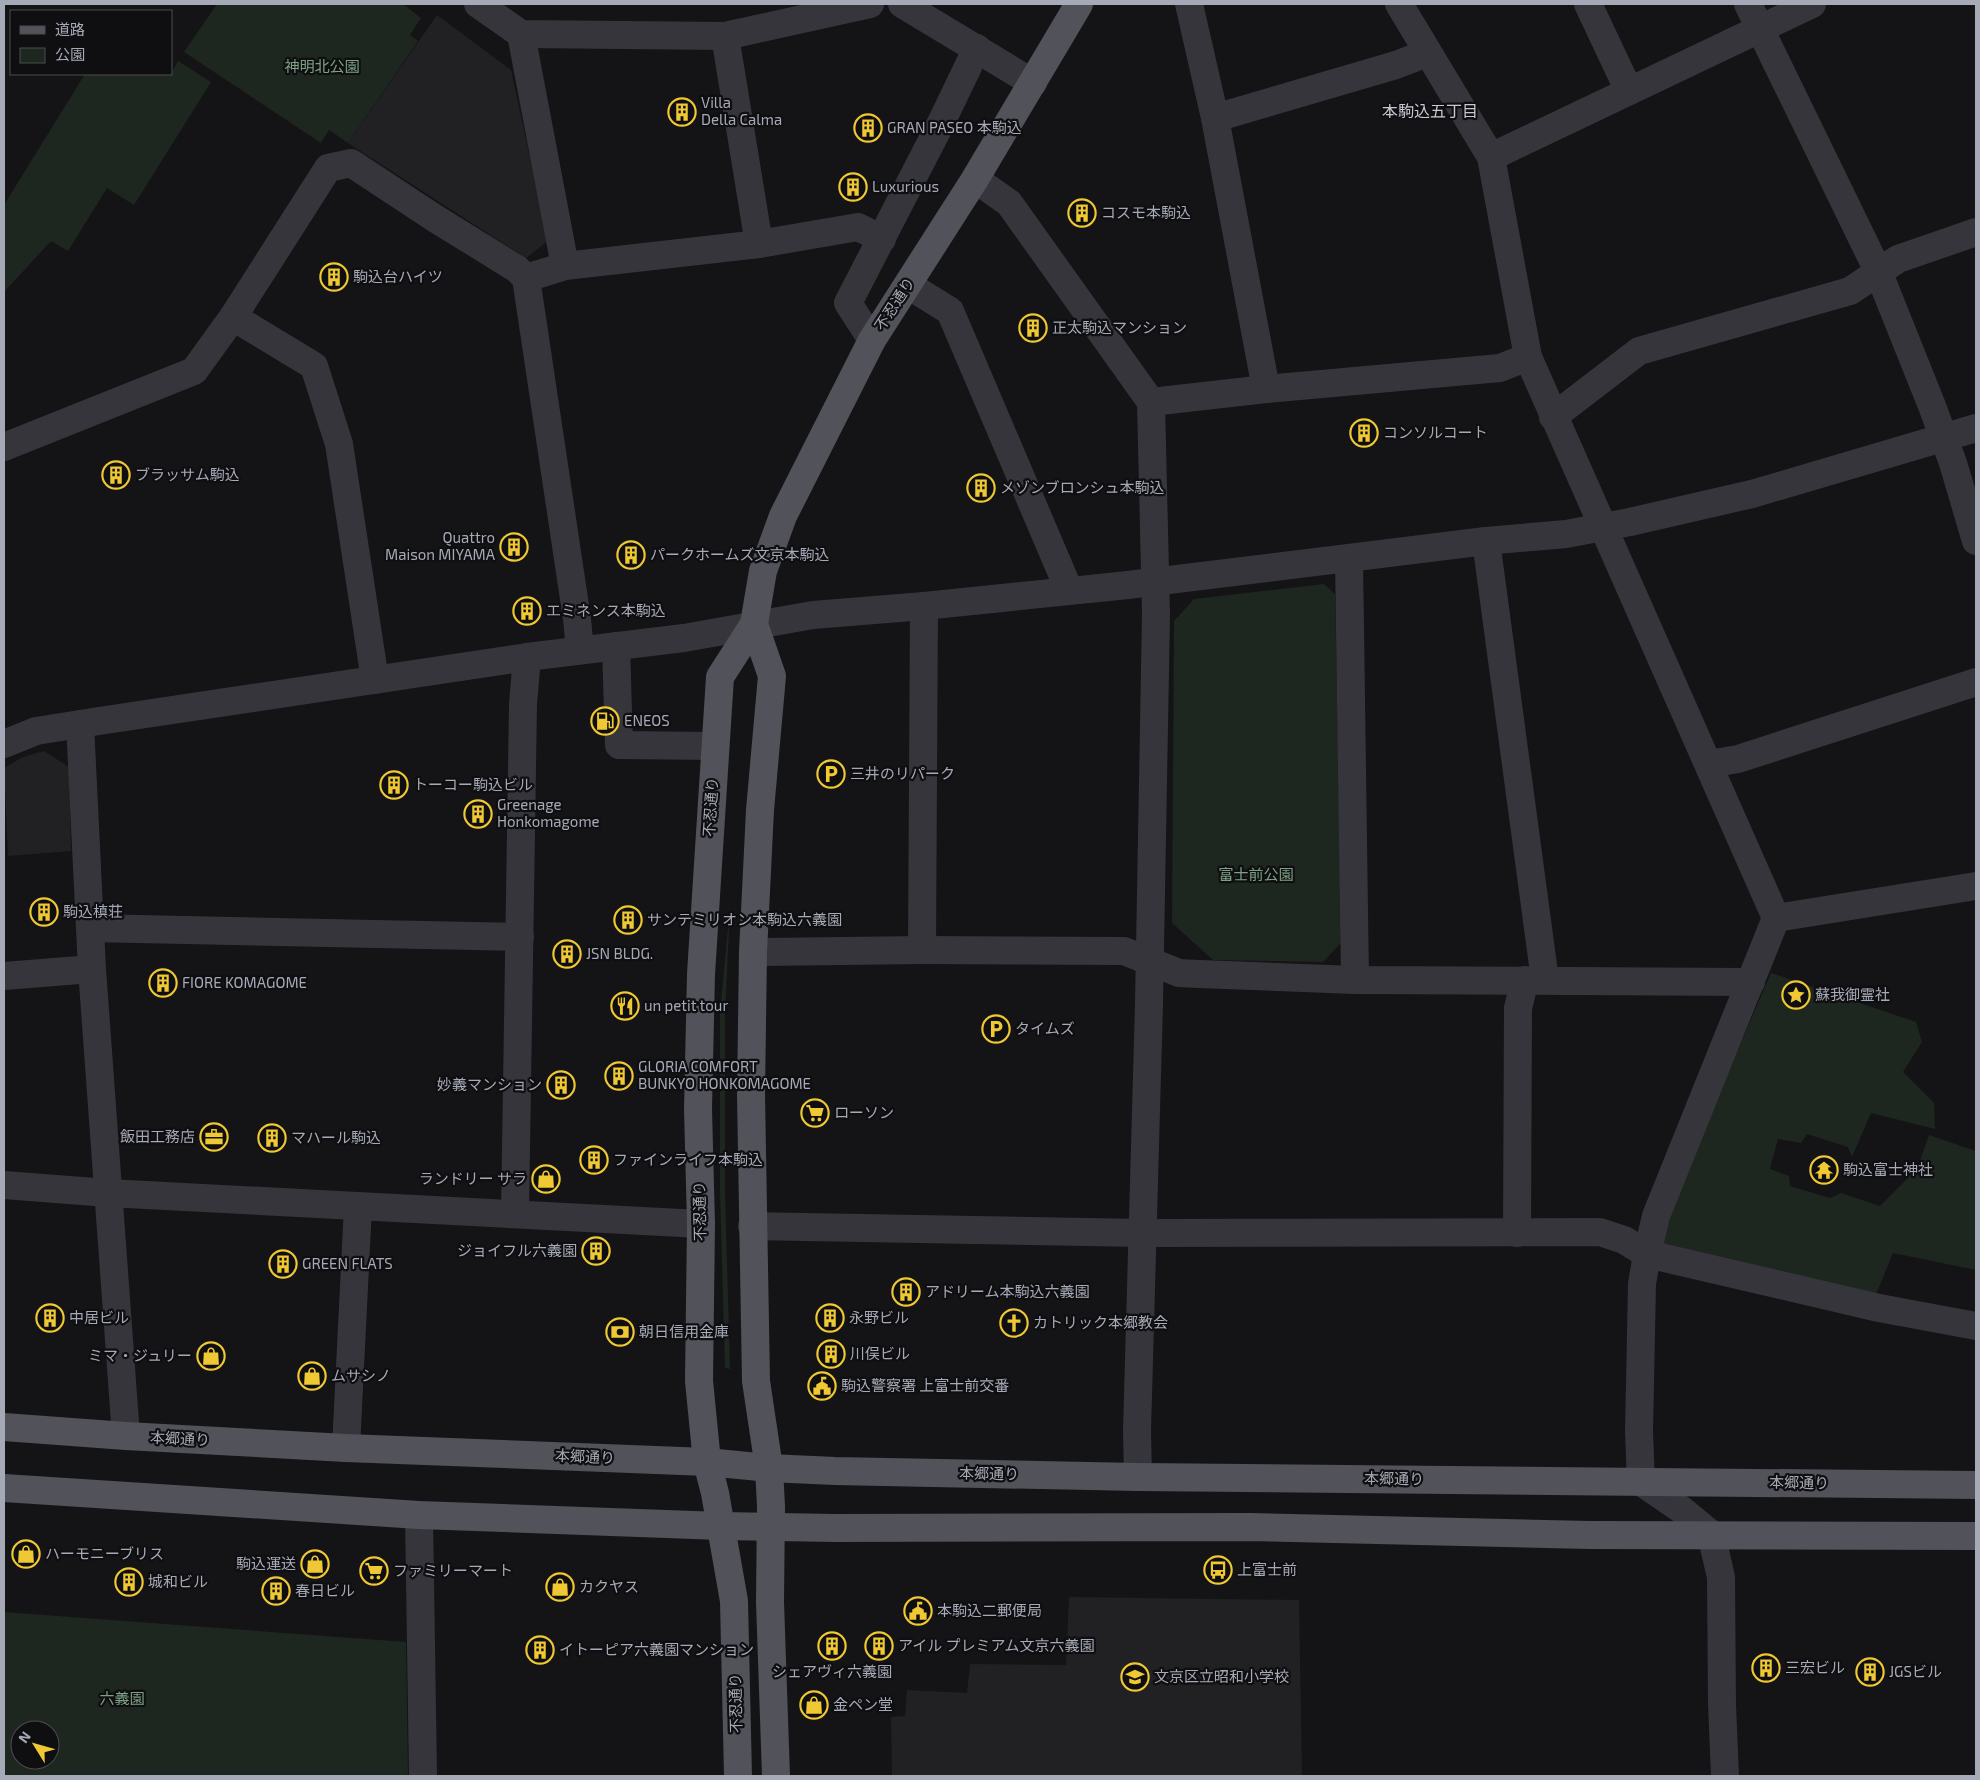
<svg xmlns="http://www.w3.org/2000/svg" width="1980" height="1780" font-family="'Exo 2','Noto Sans JP',sans-serif">
<rect width="100%" height="100%" fill="#141416"/>
<g fill="#212023">
<path d="M 437,15 L 511,70 L 548,241 L 526,258 L 348,143 Z"/>
<path d="M 44,751 L 69,767 L 71,851 L 8,856 L 4,768 L 23,757 Z"/>
<path d="M 1069,1597 L 1299,1600 L 1302,1776 L 892,1776 L 891,1717 L 905,1716 L 907,1690 L 967,1693 L 970,1664 L 1066,1665 Z"/>
</g>
<g fill="#1e2620" fill-rule="evenodd">
<path d="M 217,4 L 403,4 L 421,18 L 410,35 L 418,41 L 348,143 L 329,130 L 321,143 L 184,52 Z"/>
<path d="M 178,61 L 211,82 L 134,205 L 107,188 L 68,251 L 51,241 L 4,292 L 4,205 L 85,74 L 165,74 L 168,76 L 171,74 Z"/>
<path d="M 1324,584 L 1335,594 L 1342,942 L 1323,962 L 1213,960 L 1172,923 L 1174,621 L 1194,599 Z"/>
<path d="M 730,906 L 725,1014 L 725,1191 L 730,1369 L 725,1368 L 720,1192 L 720,1014 Z"/>
<path d="M 1771,973 L 1916,1022 L 1922,1042 L 1903,1072 L 1934,1103 L 1935,1129 L 1871,1113 L 1852,1157 L 1848,1147 L 1807,1134 L 1801,1143 L 1778,1139 L 1770,1169 L 1789,1176 L 1790,1186 L 1830,1198 L 1841,1193 L 1880,1206 L 1917,1169 L 1929,1135 L 1976,1151 L 1976,1270 L 1893,1253 L 1875,1297 L 1660,1248 L 1667,1215 Z"/>
<path d="M 4,1612 L 406,1642 L 408,1776 L 4,1776 ZM 20,1730 L 50,1730 L 50,1760 L 20,1760 Z"/>
</g>
<g fill="none" stroke-linecap="round" stroke-linejoin="round">
<g stroke="#35353b" stroke-width="28">
<path d="M 478,4 L 521,34 L 725,36 L 870,4"/>
<path d="M 902,4 L 1033,83"/>
<path d="M 1189,4 L 1215,118 L 1266,389"/>
<path d="M 1399,4 L 1491,157 L 1528,357 L 1776,918 L 1656,1216 L 1647,1254 L 1642,1284 L 1639,1432 L 1641,1482 L 1682,1510 L 1711,1534 L 1721,1577 L 1722,1704 L 1725,1776"/>
<path d="M 1588,4 L 1629,91"/>
<path d="M 1748,4 L 1878,271 L 1932,406 L 1953,463 L 1976,541"/>
<path d="M 521,34 L 565,266"/>
<path d="M 725,36 L 759,244"/>
<path d="M 1215,118 L 1396,65 L 1427,53"/>
<path d="M 1491,157 L 1812,4"/>
<path d="M 975,179 L 1009,203 L 1151,402 L 1156,614 L 1149,1004 L 1137,1431 L 1138,1477"/>
<path d="M 526,278 L 577,619 L 580,650"/>
<path d="M 908,285 L 950,311 L 1069,590"/>
<path d="M 233,317 L 314,366 L 339,444 L 375,680"/>
<path d="M 872,340 L 848,303 L 940,125 L 977,48"/>
<path d="M 1151,402 L 1266,389 L 1500,368 L 1528,357"/>
<path d="M 1553,417 L 1639,351 L 1850,291 L 1898,259 L 1976,232"/>
<path d="M 4,447 L 194,371 L 233,317 L 328,168 L 351,163 L 436,219 L 517,269 L 526,278 L 565,266 L 759,244 L 858,227 L 882,239"/>
<path d="M 1486,541 L 1545,980"/>
<path d="M 1349,559 L 1355,980"/>
<path d="M 616,646 L 619,745 L 715,746"/>
<path d="M 80,724 L 92,969 L 126,1436"/>
<path d="M 4,744 L 36,731 L 99,721 L 527,657 L 684,638 L 813,615 L 924,606 L 1128,585 L 1486,541 L 1566,534 L 1630,522 L 1752,494 L 1976,428"/>
<path d="M 1709,764 L 1738,759 L 1976,682"/>
<path d="M 1776,918 L 1976,886"/>
<path d="M 90,928 L 520,937"/>
<path d="M 922,950 L 924,606"/>
<path d="M 753,952 L 922,950 L 1124,951 L 1179,973 L 1199,974 L 1355,980 L 1751,982"/>
<path d="M 4,976 L 92,969"/>
<path d="M 4,1185 L 108,1193 L 701,1224"/>
<path d="M 515,1213 L 523,704 L 527,657"/>
<path d="M 752,1226 L 1143,1233 L 1600,1232 L 1624,1240 L 1647,1254 L 1879,1308 L 1976,1326"/>
<path d="M 1517,1233 L 1518,1008 L 1525,980"/>
<path d="M 346,1448 L 358,1206"/>
<path d="M 419,1515 L 423,1776"/>
</g>
<g stroke="#51525a" stroke-width="28">
<path d="M 754,624 L 772,676 L 760,810 L 753,952 L 751,1094 L 756,1381 L 769,1468 L 771,1506 L 770,1602 L 776,1776"/>
<path d="M 4,1427 L 126,1436 L 346,1448 L 707,1462 L 769,1468 L 835,1471 L 1138,1477 L 1976,1485"/>
<path d="M 4,1488 L 419,1515 L 721,1526 L 835,1528 L 1251,1527 L 1589,1535 L 1976,1536"/>
<path d="M 738,1776 L 734,1601 L 715,1493 L 707,1462 L 699,1381 L 701,1224 L 698,1109 L 701,974 L 720,677 L 754,624 L 763,571 L 783,516 L 872,340 L 975,179 L 1079,4"/>
</g>
</g>
<defs>
<g id="building-ring" transform="scale(1.4375)"><circle r="9.5" fill="#0f0f11" stroke="#efc833" stroke-width="1.5"/><path d="M-4-6H4V6H1V3H-1V6H-4ZM-2.5-4.3h1.7v1.8h-1.7ZM.8-4.3h1.7v1.8H.8ZM-2.5-1h1.7V.8h-1.7ZM.8-1h1.7V.8H.8Z" fill="#efc833"/></g>
<g id="fuel-ring" transform="scale(1.4375)"><circle r="9.5" fill="#0f0f11" stroke="#efc833" stroke-width="1.5"/><path d="M-5.5-6h7V0h2V4h1.3V-2.5L3-4.5l.8-.8L6-3V5H2.5V1h-1V6h-7ZM-4.2-4.7v3.2H.2V-4.7Z" fill="#efc833"/></g>
<g id="parking-ring" transform="scale(1.4375)"><circle r="9.5" fill="#0f0f11" stroke="#efc833" stroke-width="1.5"/><path d="M-3.5-5.5H1a3.5 3.5 0 0 1 0 7H-1V5.5H-3.5ZM-1-3.4V-.6H.8a1.4 1.4 0 0 0 0-2.8Z" fill="#efc833"/></g>
<g id="sight-ring" transform="scale(1.4375)"><circle r="9.5" fill="#0f0f11" stroke="#efc833" stroke-width="1.5"/><path d="M0-6L1.8-2.2L6-1.7L2.9 1.2L3.7 5.4L0 3.3L-3.7 5.4L-2.9 1.2L-6-1.7L-1.8-2.2Z" fill="#efc833"/></g>
<g id="restaurant-ring" transform="scale(1.4375)"><circle r="9.5" fill="#0f0f11" stroke="#efc833" stroke-width="1.5"/><path d="M-5-6h1v4h1v-4h1v4h1v-4h1v5L-1.5 .5V6h-2V.5L-5-1ZM5-6V6H3V1.5H1.5Q1.5-4 5-6Z" fill="#efc833"/></g>
<g id="supermarket-ring" transform="scale(1.4375)"><circle r="9.5" fill="#0f0f11" stroke="#efc833" stroke-width="1.5"/><path d="M-6-5.5h2.5l.6 2H6L4.5 2H-2.5L-4.4-4H-6ZM-1.5 3.2a1.3 1.3 0 1 0 .1 0ZM3 3.2a1.3 1.3 0 1 0 .1 0Z" fill="#efc833"/></g>
<g id="office-ring" transform="scale(1.4375)"><circle r="9.5" fill="#0f0f11" stroke="#efc833" stroke-width="1.5"/><path d="M-6-3h4V-5.5h4V-3h4V5H-6ZM-1-4.5V-3h2v-1.5ZM-6 0V1H6V0Z" fill="#efc833"/></g>
<g id="temple-ring" transform="scale(1.4375)"><circle r="9.5" fill="#0f0f11" stroke="#efc833" stroke-width="1.5"/><path d="M0-6L5-2H3V0L6.5 2.5H4V6H1.5V3h-3V6H-4V2.5H-6.5L-3 0V-2H-5Z" fill="#efc833"/></g>
<g id="shop-ring" transform="scale(1.4375)"><circle r="9.5" fill="#0f0f11" stroke="#efc833" stroke-width="1.5"/><path d="M-5-2.5h2.3a2.7 3.5 0 0 1 5.4 0H5L5.5 6h-11ZM-1.5-2.5h3a1.5 2.3 0 0 0-3 0Z" fill="#efc833"/></g>
<g id="church-ring" transform="scale(1.4375)"><circle r="9.5" fill="#0f0f11" stroke="#efc833" stroke-width="1.5"/><path d="M-1.2-6h2.4v3.5h3.3v2.4h-3.3V6h-2.4V-.1h-3.3v-2.4h3.3Z" fill="#efc833"/></g>
<g id="bank-ring" transform="scale(1.4375)"><circle r="9.5" fill="#0f0f11" stroke="#efc833" stroke-width="1.5"/><path d="M-6-4H6V4H-6ZM0-2.3a2.3 2.3 0 1 0 0 4.6a2.3 2.3 0 1 0 0-4.6Z" fill="#efc833"/></g>
<g id="civic-ring" transform="scale(1.4375)"><circle r="9.5" fill="#0f0f11" stroke="#efc833" stroke-width="1.5"/><path d="M-.6-6.5H3V-4.5H.6V-3L4-1V1h2V6H-6V1h2V-1L-.6-3ZM-1.2 2.5V6h2.4V2.5Z" fill="#efc833"/></g>
<g id="bus-ring" transform="scale(1.4375)"><circle r="9.5" fill="#0f0f11" stroke="#efc833" stroke-width="1.5"/><path d="M-5-6H5V4H4V6H2V4H-2V6H-4V4H-5ZM-3.5-4V0h7V-4ZM-3.5 1.2v1.5H-2V1.2ZM2 1.2v1.5H3.5V1.2Z" fill="#efc833"/></g>
<g id="school-ring" transform="scale(1.4375)"><circle r="9.5" fill="#0f0f11" stroke="#efc833" stroke-width="1.5"/><path d="M0-5L7-2L0 1L-7-2ZM-4 1L0 2.5L4 1V4Q0 6-4 4Z" fill="#efc833"/></g>
</defs>
<g fill-rule="evenodd">
<use href="#building-ring" x="682" y="112"/>
<use href="#building-ring" x="868" y="128"/>
<use href="#building-ring" x="853" y="187"/>
<use href="#building-ring" x="1082" y="213"/>
<use href="#building-ring" x="334" y="277"/>
<use href="#building-ring" x="1033" y="328"/>
<use href="#building-ring" x="1364" y="433"/>
<use href="#building-ring" x="116" y="475"/>
<use href="#building-ring" x="981" y="488"/>
<use href="#building-ring" x="514" y="547"/>
<use href="#building-ring" x="631" y="555"/>
<use href="#building-ring" x="527" y="611"/>
<use href="#fuel-ring" x="605" y="721"/>
<use href="#parking-ring" x="831" y="774"/>
<use href="#building-ring" x="394" y="785"/>
<use href="#building-ring" x="478" y="814"/>
<use href="#building-ring" x="44" y="912"/>
<use href="#building-ring" x="628" y="920"/>
<use href="#building-ring" x="567" y="954"/>
<use href="#building-ring" x="163" y="983"/>
<use href="#sight-ring" x="1796" y="995"/>
<use href="#restaurant-ring" x="625" y="1006"/>
<use href="#parking-ring" x="996" y="1029"/>
<use href="#building-ring" x="619" y="1076"/>
<use href="#building-ring" x="561" y="1085"/>
<use href="#supermarket-ring" x="815" y="1113"/>
<use href="#office-ring" x="214" y="1137"/>
<use href="#building-ring" x="272" y="1138"/>
<use href="#building-ring" x="594" y="1160"/>
<use href="#temple-ring" x="1824" y="1170"/>
<use href="#shop-ring" x="546" y="1179"/>
<use href="#building-ring" x="596" y="1251"/>
<use href="#building-ring" x="283" y="1264"/>
<use href="#building-ring" x="906" y="1292"/>
<use href="#building-ring" x="50" y="1318"/>
<use href="#building-ring" x="830" y="1318"/>
<use href="#church-ring" x="1014" y="1323"/>
<use href="#bank-ring" x="620" y="1332"/>
<use href="#building-ring" x="831" y="1354"/>
<use href="#shop-ring" x="211" y="1356"/>
<use href="#shop-ring" x="312" y="1376"/>
<use href="#civic-ring" x="822" y="1386"/>
<use href="#shop-ring" x="26" y="1554"/>
<use href="#shop-ring" x="315" y="1564"/>
<use href="#bus-ring" x="1218" y="1570"/>
<use href="#supermarket-ring" x="374" y="1571"/>
<use href="#building-ring" x="129" y="1582"/>
<use href="#shop-ring" x="560" y="1587"/>
<use href="#building-ring" x="276" y="1591"/>
<use href="#civic-ring" x="918" y="1611"/>
<use href="#building-ring" x="832" y="1646"/>
<use href="#building-ring" x="879" y="1646"/>
<use href="#building-ring" x="540" y="1650"/>
<use href="#building-ring" x="1766" y="1668"/>
<use href="#building-ring" x="1870" y="1672"/>
<use href="#school-ring" x="1135" y="1677"/>
<use href="#shop-ring" x="814" y="1705"/>
</g>
<g text-anchor="middle" stroke-width="4.5" stroke-linejoin="round" paint-order="stroke">
<g font-size="15" fill="#7da184" stroke="#0f0f11">
<text x="322" y="72">神明北公園</text>
<text x="1256" y="880">富士前公園</text>
<text x="122" y="1704">六義園</text>
</g>
<g font-size="15" fill="#a6a9b6" stroke="#0f0f11" text-anchor="start">
<text x="701" y="108">Villa<tspan x="701" dy="17">Della Calma</tspan></text>
<text x="887" y="133">GRAN PASEO 本駒込</text>
<text x="872" y="192">Luxurious</text>
<text x="1101" y="218">コスモ本駒込</text>
<text x="353" y="282">駒込台ハイツ</text>
<text x="1052" y="333">正太駒込マンション</text>
<text x="1383" y="438">コンソルコート</text>
<text x="135" y="480">ブラッサム駒込</text>
<text x="1000" y="493">メゾンブロンシュ本駒込</text>
<text x="495" y="543" text-anchor="end">Quattro<tspan x="495" dy="17">Maison MIYAMA</tspan></text>
<text x="650" y="560">パークホームズ文京本駒込</text>
<text x="546" y="616">エミネンス本駒込</text>
<text x="624" y="726">ENEOS</text>
<text x="850" y="779">三井のリパーク</text>
<text x="413" y="790">トーコー駒込ビル</text>
<text x="497" y="810">Greenage<tspan x="497" dy="17">Honkomagome</tspan></text>
<text x="63" y="917">駒込槙荘</text>
<text x="647" y="925">サンテミリオン本駒込六義園</text>
<text x="586" y="959">JSN BLDG.</text>
<text x="182" y="988">FIORE KOMAGOME</text>
<text x="1815" y="1000">蘇我御霊社</text>
<text x="644" y="1011">un petit tour</text>
<text x="1015" y="1034">タイムズ</text>
<text x="638" y="1072">GLORIA COMFORT<tspan x="638" dy="17">BUNKYO HONKOMAGOME</tspan></text>
<text x="542" y="1090" text-anchor="end">妙義マンション</text>
<text x="834" y="1118">ローソン</text>
<text x="195" y="1142" text-anchor="end">飯田工務店</text>
<text x="291" y="1143">マハール駒込</text>
<text x="613" y="1165">ファインライフ本駒込</text>
<text x="1843" y="1175">駒込富士神社</text>
<text x="527" y="1184" text-anchor="end">ランドリー サラ</text>
<text x="577" y="1256" text-anchor="end">ジョイフル六義園</text>
<text x="302" y="1269">GREEN FLATS</text>
<text x="925" y="1297">アドリーム本駒込六義園</text>
<text x="69" y="1323">中居ビル</text>
<text x="849" y="1323">永野ビル</text>
<text x="1033" y="1328">カトリック本郷教会</text>
<text x="639" y="1337">朝日信用金庫</text>
<text x="850" y="1359">川俣ビル</text>
<text x="192" y="1361" text-anchor="end">ミマ・ジュリー</text>
<text x="331" y="1381">ムサシノ</text>
<text x="841" y="1391">駒込警察署 上富士前交番</text>
<text x="45" y="1559">ハーモニーブリス</text>
<text x="296" y="1569" text-anchor="end">駒込運送</text>
<text x="1237" y="1575">上富士前</text>
<text x="393" y="1576">ファミリーマート</text>
<text x="148" y="1587">城和ビル</text>
<text x="579" y="1592">カクヤス</text>
<text x="295" y="1596">春日ビル</text>
<text x="937" y="1616">本駒込二郵便局</text>
<text x="898" y="1651">アイル プレミアム文京六義園</text>
<text x="559" y="1655">イトーピア六義園マンション</text>
<text x="1785" y="1673">三宏ビル</text>
<text x="832" y="1677" text-anchor="middle">シェアヴィ六義園</text>
<text x="1889" y="1677">JGSビル</text>
<text x="1154" y="1682">文京区立昭和小学校</text>
<text x="833" y="1710">金ペン堂</text>
</g>
<g font-size="15" fill="#a6a9b6" stroke="#0f0f11">
<text transform="translate(895 304) rotate(-57)" y="5">不忍通り</text>
<text transform="translate(711 807) rotate(-86)" y="5">不忍通り</text>
<text transform="translate(700 1211) rotate(-91)" y="5">不忍通り</text>
<text transform="translate(180 1439) rotate(3)" y="5">本郷通り</text>
<text transform="translate(585 1457) rotate(3)" y="5">本郷通り</text>
<text transform="translate(989 1474) rotate(1)" y="5">本郷通り</text>
<text transform="translate(1394 1479) rotate(1)" y="5">本郷通り</text>
<text transform="translate(1799 1483) rotate(1)" y="5">本郷通り</text>
<text transform="translate(736 1703) rotate(-91)" y="5">不忍通り</text>
</g>
<g font-size="16" fill="#c7c9d2" stroke="#0f0f11">
<text x="1430" y="117">本駒込五丁目</text>
</g>
</g>
<rect width="1980" height="1780" fill="none" stroke="#a6a9b6" stroke-width="10"/>
<rect x="10" y="10" width="162" height="65" fill="#0f0f11" stroke="#4b4d53"/>
<rect x="20" y="26" width="25" height="8" fill="#51525a" stroke="#4b4d53"/>
<text x="55" y="35" font-size="15" fill="#a6a9b6">道路</text>
<rect x="20" y="48" width="25" height="15" fill="#1e2620" stroke="#4b4d53"/>
<text x="55" y="60" font-size="15" fill="#a6a9b6">公園</text>
<g transform="translate(35 1745) rotate(307)"><circle r="24" fill="#0f0f11" stroke="#4b4d53"/>
<path d="M0-4L9 19L0 12L-9 19Z" fill="#efc833"/>
<text y="-8" font-size="14" font-weight="bold" text-anchor="middle" fill="#a6a9b6">N</text>
</g>
</svg>
